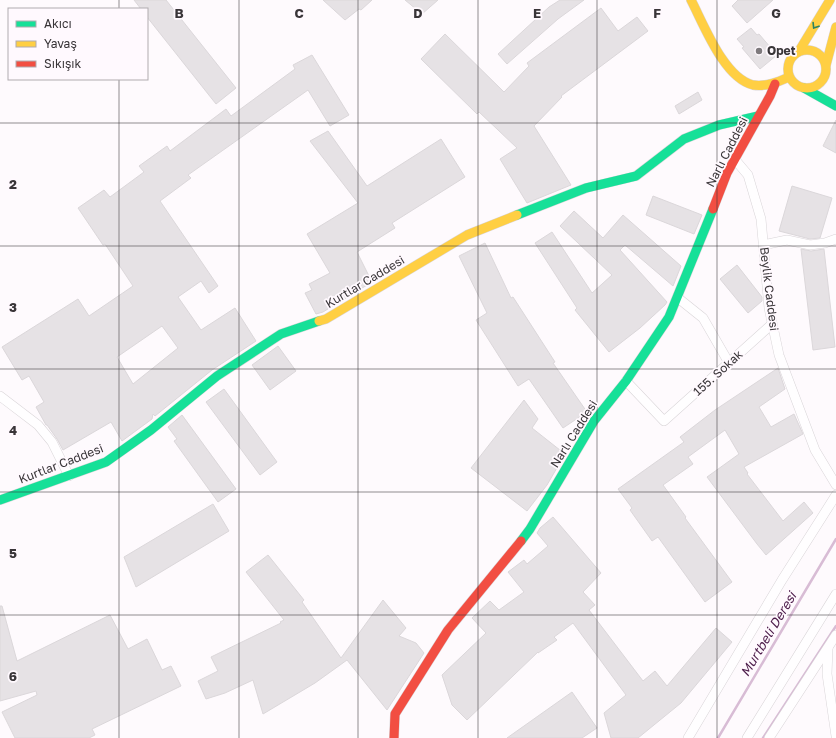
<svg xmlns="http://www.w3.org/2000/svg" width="836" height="738" font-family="'Golos Text',sans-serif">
<rect width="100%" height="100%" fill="#fefafd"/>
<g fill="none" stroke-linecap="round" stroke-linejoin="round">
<g stroke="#d8bcd5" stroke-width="2.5">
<path d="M 718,738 L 836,539"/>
<path d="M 763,738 L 836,626"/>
</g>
</g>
<g fill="#e6e2e5" stroke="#dbd7da" fill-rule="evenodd">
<path d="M 134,0 L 166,0 L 236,88 L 216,104 L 147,17 L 147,9 L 141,9 Z"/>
<path d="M 323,0 L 372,0 L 361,10 L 359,9 L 345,20 Z"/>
<path d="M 405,0 L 438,0 L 422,14 Z"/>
<path d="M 560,0 L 584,0 L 558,19 L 507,64 L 498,54 L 549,7 Z"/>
<path d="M 738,0 L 773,0 L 747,23 L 732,6 Z"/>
<path d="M 601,8 L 618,31 L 637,17 L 648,31 L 561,96 L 562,97 L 534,126 L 571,185 L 527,203 L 500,159 L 517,148 L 479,112 L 477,114 L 421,59 L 445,34 L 504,92 L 529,66 L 527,63 Z"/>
<path d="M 751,28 L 757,35 L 759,34 L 777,55 L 760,69 L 742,48 L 744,47 L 737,39 Z"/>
<path d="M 312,55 L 349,115 L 330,126 L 308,90 L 188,175 L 191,178 L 160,201 L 218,286 L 209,293 L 201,281 L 178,297 L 201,330 L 235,308 L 256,341 L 212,370 L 155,416 L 153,414 L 152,419 L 122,441 L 111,422 L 63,450 L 57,439 L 47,425 L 46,425 L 36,407 L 44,402 L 29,376 L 22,380 L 2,347 L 78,299 L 89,316 L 133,286 L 105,244 L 103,245 L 78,208 L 104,190 L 110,197 L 144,172 L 139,166 L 167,146 L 170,151 L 226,109 L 231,116 L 295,69 L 293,65 ZM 162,326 L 178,348 L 133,384 L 117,357 Z"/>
<path d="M 698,92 L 702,100 L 679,114 L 675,106 Z"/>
<path d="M 836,120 L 836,153 L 823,146 Z"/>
<path d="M 328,131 L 367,186 L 441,139 L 465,177 L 392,223 L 395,228 L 357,252 L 372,282 L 323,312 L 316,314 L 305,293 L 312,290 L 309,284 L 330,273 L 307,234 L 358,203 L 310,141 Z"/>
<path d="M 792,186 L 832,198 L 820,238 L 810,239 L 779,231 Z"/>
<path d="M 653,196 L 702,215 L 694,234 L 646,215 Z"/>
<path d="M 574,211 L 603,238 L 623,215 L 681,266 L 673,286 L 625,245 L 620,250 L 667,302 L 665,305 L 640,328 L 609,352 L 575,310 L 577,308 L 535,243 L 552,232 L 592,293 L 612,275 L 560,226 Z"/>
<path d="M 485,243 L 511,298 L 513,297 L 555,362 L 553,363 L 587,412 L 563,428 L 529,379 L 518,386 L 476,320 L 487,313 L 459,256 Z"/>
<path d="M 801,249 L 811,251 L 824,249 L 835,347 L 813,350 Z"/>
<path d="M 737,265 L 762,297 L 762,301 L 748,313 L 720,279 Z"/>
<path d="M 278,346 L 296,371 L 270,390 L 252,365 Z"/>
<path d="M 778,368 L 785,389 L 759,407 L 771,427 L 794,414 L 803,434 L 744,467 L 748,473 L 747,474 L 783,521 L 804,502 L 813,513 L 766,555 L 757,544 L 707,477 L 739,454 L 725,430 L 688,457 L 693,464 L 663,485 L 686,517 L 685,518 L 732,582 L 705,602 L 658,537 L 652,541 L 630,510 L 632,508 L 618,489 L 684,442 L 680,437 L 715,410 Z"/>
<path d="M 224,389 L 277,462 L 260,475 L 206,402 Z"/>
<path d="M 524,400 L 538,419 L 532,428 L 565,454 L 547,485 L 527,511 L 471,468 Z"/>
<path d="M 182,415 L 236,489 L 218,502 L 174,441 L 177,439 L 168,427 Z"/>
<path d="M 213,504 L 229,531 L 136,587 L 124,557 Z"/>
<path d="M 553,517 L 601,573 L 583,592 L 595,605 L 589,610 L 643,681 L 655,671 L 667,686 L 716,628 L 732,642 L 681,703 L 638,738 L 611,738 L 604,713 L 626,695 L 573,623 L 554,637 L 557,640 L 538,653 L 538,652 L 467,720 L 452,705 L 442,675 L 486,633 L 472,618 L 490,601 L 499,610 L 524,592 L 508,572 L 524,560 L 527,564 L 548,546 L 537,533 L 540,528 Z"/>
<path d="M 268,555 L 304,600 L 302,602 L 341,658 L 383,600 L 406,628 L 399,636 L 416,643 L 424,653 L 387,710 L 347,660 L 315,683 L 263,714 L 253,680 L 225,693 L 206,699 L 198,681 L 218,671 L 211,657 L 281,623 L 280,622 L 284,620 L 246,572 Z"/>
<path d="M 0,606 L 2,606 L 17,661 L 110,615 L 128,649 L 147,639 L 162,670 L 171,666 L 181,686 L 92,729 L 95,735 L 89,738 L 15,738 L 2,712 L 37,695 L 36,691 L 0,701 Z"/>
<path d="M 572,692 L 597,728 L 582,738 L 507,738 Z"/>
</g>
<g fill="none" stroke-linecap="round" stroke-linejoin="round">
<g stroke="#d9d5d8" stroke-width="10">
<g id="street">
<path d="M 734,162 L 737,162 L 748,175 L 761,219 L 769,308 L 779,355 L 815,450 L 836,485"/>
<path d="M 763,245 L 787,240 L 810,245 L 825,243 L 836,239"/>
<path d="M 678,298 L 703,318 L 729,363"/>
<path d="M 626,381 L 664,421 L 772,324"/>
<path d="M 0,396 L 38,425 L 52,442 L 69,476"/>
<path d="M 828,648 L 827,674 L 836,736"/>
<path d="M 688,738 L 782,580 L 836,495"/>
<path d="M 747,738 L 836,594"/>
<path d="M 769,738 L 836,635"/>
</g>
</g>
<g stroke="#d9d5d8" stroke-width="10">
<g id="fast">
<path d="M 804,88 L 836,106"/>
<path d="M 517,215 L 586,188 L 636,176 L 684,139 L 719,125 L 758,116"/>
<path d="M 0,500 L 106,462 L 151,430 L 217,376 L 281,334 L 319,321"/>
<path d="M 521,541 L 530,529 L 594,421 L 626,381 L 669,317 L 713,209"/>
</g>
</g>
<g stroke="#d9d5d8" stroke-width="10">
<g id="slow">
<path d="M 691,0 C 704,25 724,78 753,85 C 766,87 778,82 789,77"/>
<circle cx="807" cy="69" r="19"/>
<path d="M 799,51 L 830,0"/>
<path d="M 826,65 L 836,27"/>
<path d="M 319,321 L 326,319 L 467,235 L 517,215"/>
</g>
</g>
<g stroke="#d9d5d8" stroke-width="10">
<g id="jam">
<path d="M 713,209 L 727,173 L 770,96 L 775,84"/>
<path d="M 394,738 L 395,714 L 448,630 L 521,541"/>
</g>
</g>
<use href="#street" stroke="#fffeff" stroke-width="9"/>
<use href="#fast" stroke="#16e098" stroke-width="9"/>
<use href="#slow" stroke="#ffcf43" stroke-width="9"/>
<use href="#jam" stroke="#f24e42" stroke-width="9"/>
</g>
<defs><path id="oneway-chevron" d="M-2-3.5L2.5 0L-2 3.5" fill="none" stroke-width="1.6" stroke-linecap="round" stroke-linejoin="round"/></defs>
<use stroke="#298263" href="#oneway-chevron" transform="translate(815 26) rotate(122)"/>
<path fill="none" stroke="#393538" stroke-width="1" stroke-opacity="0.55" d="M 119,0 L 119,9M 239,0 L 239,738M 358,0 L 358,738M 478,0 L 478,738M 597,0 L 597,738M 717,0 L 717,738M 119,79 L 119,738M 0,123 L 836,123M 0,246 L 836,246M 0,369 L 836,369M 0,492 L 836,492M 0,615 L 836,615"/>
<circle fill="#7e7a7d" stroke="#fff9fe" stroke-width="1.5" cx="759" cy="51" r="4"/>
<g text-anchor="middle" stroke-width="3.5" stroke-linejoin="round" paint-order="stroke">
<g font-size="12" font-weight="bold" fill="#393538" stroke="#fff9fe" text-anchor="start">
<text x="767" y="55">Opet</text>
</g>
<g font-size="12" fill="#393538" stroke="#fff9fe">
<text transform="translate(727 152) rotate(-63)" y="4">Narlı Caddesi</text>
<text transform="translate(365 282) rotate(-31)" y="4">Kurtlar Caddesi</text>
<text transform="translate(769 289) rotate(83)" y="4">Beylik Caddesi</text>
<text transform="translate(718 373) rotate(-42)" y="4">155. Sokak</text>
<text transform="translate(574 434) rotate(-58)" y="4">Narlı Caddesi</text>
<text transform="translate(61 464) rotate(-21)" y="4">Kurtlar Caddesi</text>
</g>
<g font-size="13" font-style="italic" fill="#4c1c4a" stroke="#fff9fe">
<text transform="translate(768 634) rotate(-59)" y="5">Murtbeli Deresi</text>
</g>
</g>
<g font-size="13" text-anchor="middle" font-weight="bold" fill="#393538" stroke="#fff9fe" stroke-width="3.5" stroke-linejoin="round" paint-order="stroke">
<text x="179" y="18">B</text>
<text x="299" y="18">C</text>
<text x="418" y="18">D</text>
<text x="537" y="18">E</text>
<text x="657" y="18">F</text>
<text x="776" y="18">G</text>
<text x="13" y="189">2</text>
<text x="13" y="312">3</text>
<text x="13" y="435">4</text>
<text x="13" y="558">5</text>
<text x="13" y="681">6</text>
</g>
<rect x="8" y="8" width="140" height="72" fill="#fff9fe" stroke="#b0abaf"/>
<rect x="16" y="21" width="20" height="6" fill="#16e098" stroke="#b0abaf"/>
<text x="44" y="28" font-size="12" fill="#393538">Akıcı</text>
<rect x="16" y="41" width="20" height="6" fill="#ffcf43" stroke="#b0abaf"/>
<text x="44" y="48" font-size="12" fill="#393538">Yavaş</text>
<rect x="16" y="61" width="20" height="6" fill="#f24e42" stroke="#b0abaf"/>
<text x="44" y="68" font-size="12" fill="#393538">Sıkışık</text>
</svg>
